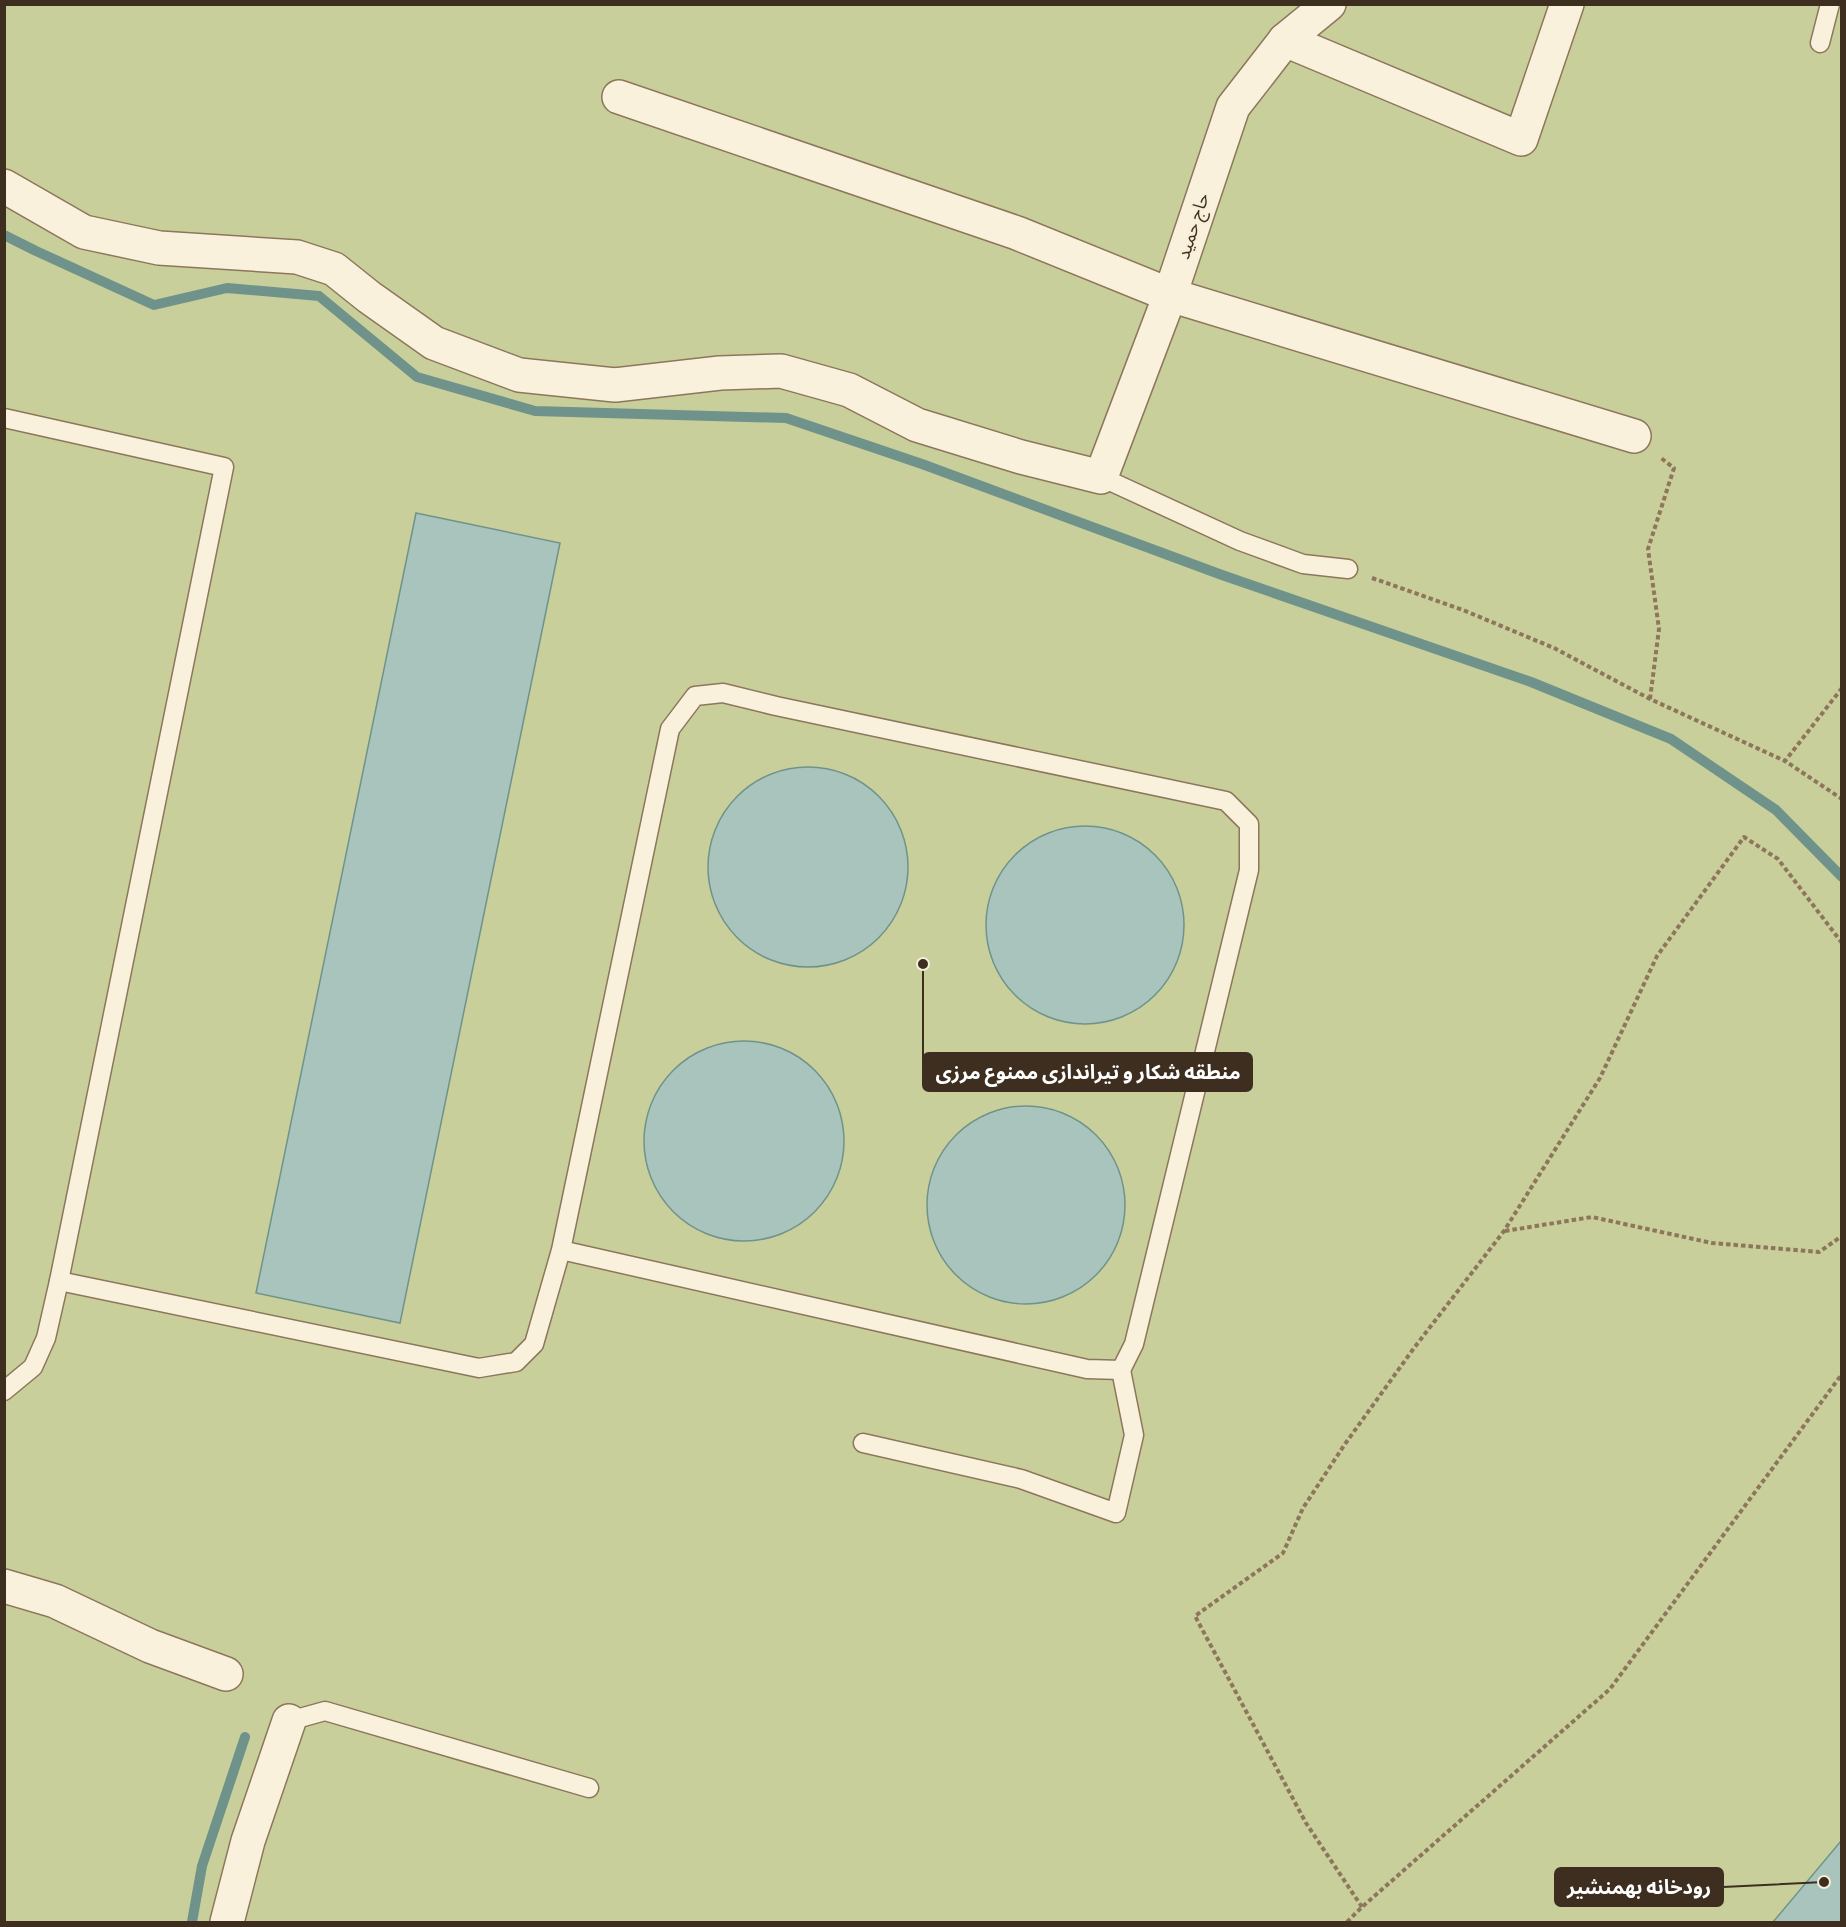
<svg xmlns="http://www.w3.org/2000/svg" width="1846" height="1927" font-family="'Crimson Pro','Noto Sans Arabic',serif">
<rect width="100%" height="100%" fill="#f0e4c8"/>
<rect fill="#c9cf9b" x="5" y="5" width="1836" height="1917"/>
<g fill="#a9c4bc" stroke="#6f938a" stroke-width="1.5">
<path d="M 416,513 L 560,543 L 400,1323 L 256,1293 Z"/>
<circle cx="808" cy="867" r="100"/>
<circle cx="1085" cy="925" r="99"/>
<circle cx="744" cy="1141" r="100"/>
<circle cx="1026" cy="1205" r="99"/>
<path d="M 1841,1841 L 1841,1922 L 1773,1922 Z"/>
</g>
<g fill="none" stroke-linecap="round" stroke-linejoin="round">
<g stroke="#6f938a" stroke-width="10">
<path d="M 4,235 L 36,251 L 154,305 L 227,288 L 319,296 L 417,377 L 535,411 L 786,418 L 922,464 L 1222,575 L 1531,682 L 1671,739 L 1776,810 L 1842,877"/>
<path d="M 192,1922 L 202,1866 L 245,1737"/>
</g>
<g stroke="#8d765c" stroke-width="21">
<g id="lane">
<path d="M 1820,43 L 1830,4"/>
<path d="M 4,418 L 224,467 L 59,1281 L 46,1338 L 33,1367 L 4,1391"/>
<path d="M 1101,477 L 1240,541 L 1303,564 L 1348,569"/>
<path d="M 59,1281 L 479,1368 L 516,1362 L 534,1344 L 561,1250 L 670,729 L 695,696 L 723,693 L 776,706 L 1226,801 L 1249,824 L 1249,870 L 1134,1344 L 1121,1370 L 1087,1369 L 561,1250"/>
<path d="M 863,1443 L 1021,1479 L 1116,1513 L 1134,1435 L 1121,1370"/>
<path d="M 289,1721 L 325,1711 L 589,1788"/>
</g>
</g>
<g stroke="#8d765c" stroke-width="36">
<g id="street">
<path d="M 1285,40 L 1521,139 L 1567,4"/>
<path d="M 619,97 L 1017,233 L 1170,295 L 1634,436"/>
<path d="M 4,186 L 84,232 L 159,248 L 297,257 L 334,269 L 369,297 L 434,343 L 519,375 L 615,385 L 720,373 L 781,371 L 849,390 L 917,425 L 1021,457 L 1101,477 L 1170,295 L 1233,107 L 1285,40 L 1329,4"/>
<path d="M 4,1586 L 55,1601 L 150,1646 L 226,1674"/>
<path d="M 227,1922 L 248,1841 L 289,1721"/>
</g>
</g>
<g stroke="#8d765c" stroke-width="4" stroke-dasharray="4.5 3" stroke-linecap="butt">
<path d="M 1372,578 L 1463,610 L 1554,648 L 1650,699 L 1785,761"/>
<path d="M 1842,688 L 1785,761 L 1842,799"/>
<path d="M 1650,699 L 1659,629 L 1648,549 L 1674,468 L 1661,458"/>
<path d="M 1505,1231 L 1592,1217 L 1712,1243 L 1819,1252 L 1842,1236"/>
<path d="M 1362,1907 L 1306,1823 L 1195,1616 L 1283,1553 L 1303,1508 L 1345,1444 L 1414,1348 L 1504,1231 L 1600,1078 L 1657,956 L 1744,837 L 1778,859 L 1842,943"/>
<path d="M 1347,1922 L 1362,1907 L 1610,1689 L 1842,1374"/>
</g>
<use href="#lane" stroke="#faf1dc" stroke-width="18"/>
<use href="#street" stroke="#faf1dc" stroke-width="33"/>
</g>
<g text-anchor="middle" stroke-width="4.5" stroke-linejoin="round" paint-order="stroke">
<g font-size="18" fill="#3d2e20" stroke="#f7eed8">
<text transform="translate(1193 226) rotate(-72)" y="6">حاج حمید</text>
</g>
</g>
<path fill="none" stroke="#3d2e20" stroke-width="2" d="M923 964L923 1072M1824 1882L1723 1887"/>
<g fill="#3d2e20" stroke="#f7eed8" stroke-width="2">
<circle cx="923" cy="964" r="6"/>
<circle cx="1824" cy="1882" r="6"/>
</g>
<g fill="#3d2e20" stroke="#3d2e20" stroke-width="2">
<rect x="923" y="1053" width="329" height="38" rx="6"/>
<rect x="1555" y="1868" width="168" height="38" rx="6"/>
</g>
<g font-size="20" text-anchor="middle" font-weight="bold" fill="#fff">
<text x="1088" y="1079">منطقه شکار و تیراندازی ممنوع مرزی</text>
<text x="1639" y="1894">رودخانه بهمنشیر</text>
</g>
<rect width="1846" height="1927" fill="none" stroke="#3d2e20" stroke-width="12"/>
</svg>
